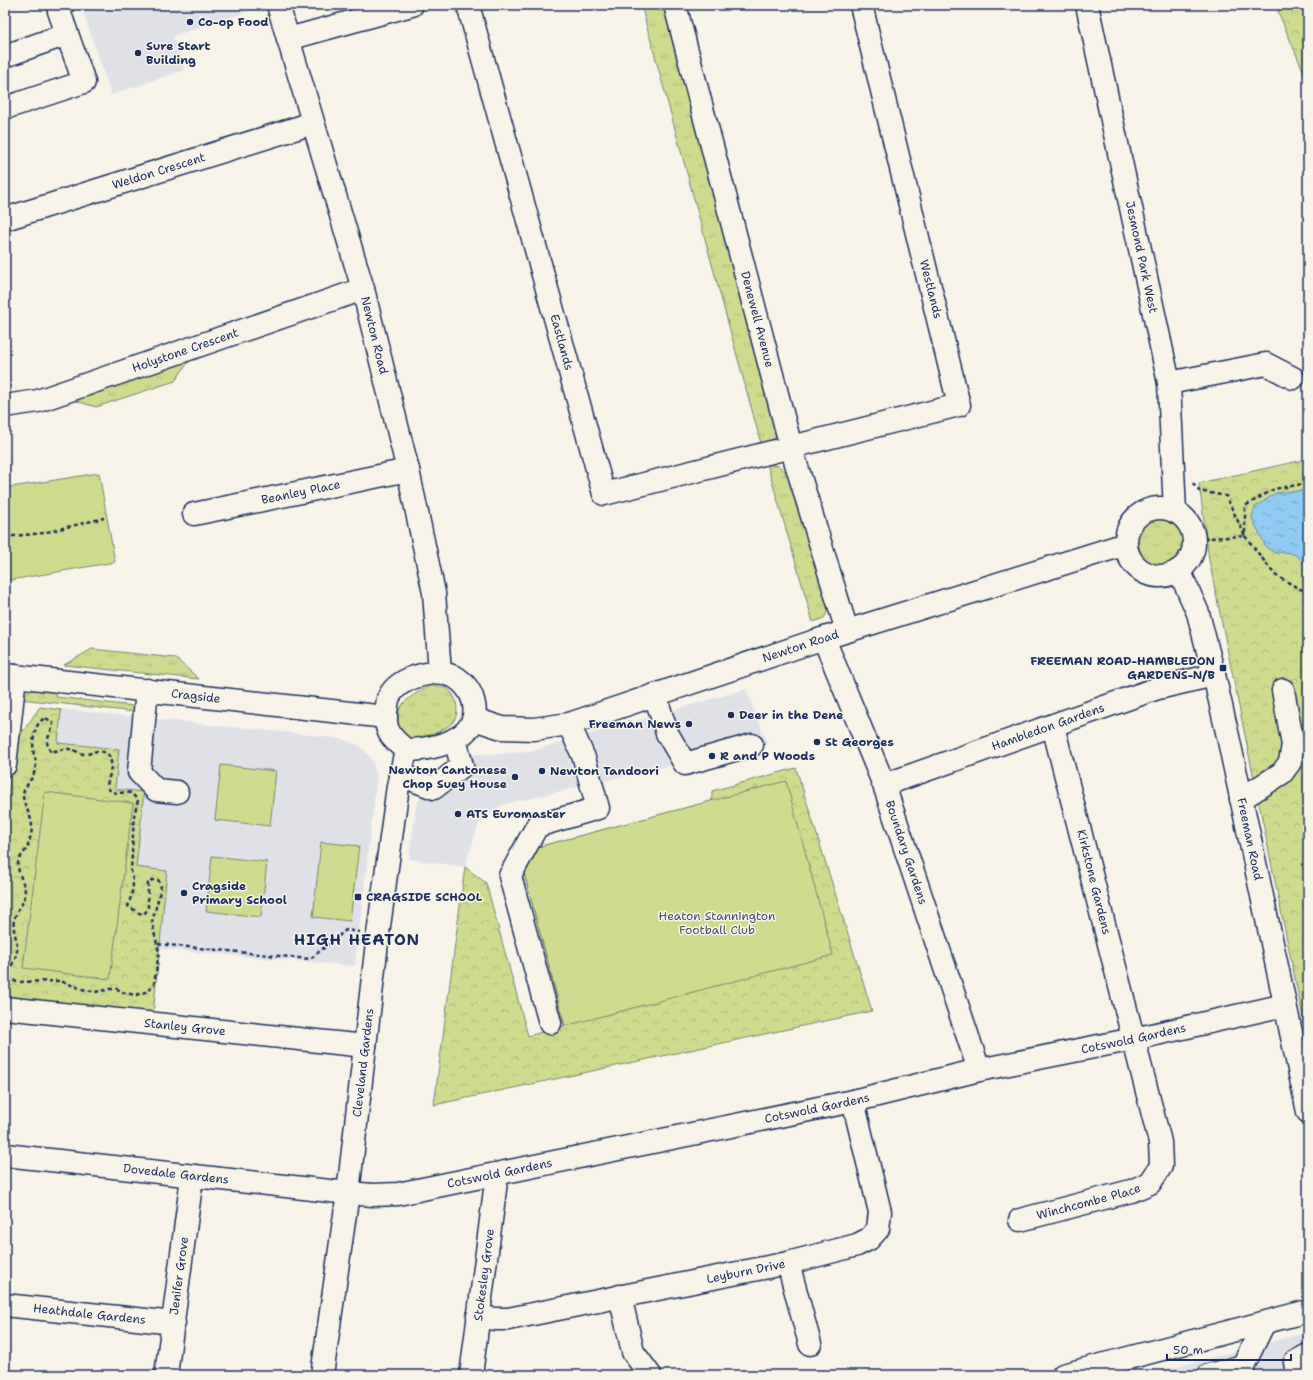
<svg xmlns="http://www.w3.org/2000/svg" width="1313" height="1380" font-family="'Shantell Sans',sans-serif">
<defs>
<pattern id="grass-tufts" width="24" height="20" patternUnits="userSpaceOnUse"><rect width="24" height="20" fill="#cedb8e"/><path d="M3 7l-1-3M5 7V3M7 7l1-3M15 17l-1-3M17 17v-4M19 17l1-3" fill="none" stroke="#b0bc7d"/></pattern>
<pattern id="park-crowns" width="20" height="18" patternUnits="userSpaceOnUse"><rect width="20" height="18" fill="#cedb8e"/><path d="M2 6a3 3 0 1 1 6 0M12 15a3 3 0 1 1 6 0" fill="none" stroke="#b0bc7d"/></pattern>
<pattern id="water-ripples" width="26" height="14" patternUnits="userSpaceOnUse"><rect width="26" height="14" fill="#92cbf1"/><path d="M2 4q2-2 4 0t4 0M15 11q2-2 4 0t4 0" fill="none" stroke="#76a5c6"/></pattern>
</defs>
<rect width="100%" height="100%" fill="#f7f3e8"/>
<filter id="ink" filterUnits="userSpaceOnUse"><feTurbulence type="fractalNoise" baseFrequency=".025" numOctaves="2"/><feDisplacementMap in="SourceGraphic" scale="8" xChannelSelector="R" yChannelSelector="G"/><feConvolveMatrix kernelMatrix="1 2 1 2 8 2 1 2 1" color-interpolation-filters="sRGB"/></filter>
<g filter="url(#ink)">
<g fill="#dfe1e7">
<path d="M 101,5 L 254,5 L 256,9 L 173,36 L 184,70 L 111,95 L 83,11 Z"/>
<path d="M 746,689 L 767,743 L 501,805 L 479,823 L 465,867 L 409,859 L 416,807 L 429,777 L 452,760 L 473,754 L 498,754 L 536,750 Z"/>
<path d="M 40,707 L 328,737 L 345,740 L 358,745 L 366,752 L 372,760 L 377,775 L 355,966 L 160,949 L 5,822 Z"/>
<path d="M 1308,1332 L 1308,1375 L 1144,1375 Z"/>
</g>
<g fill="url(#grass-tufts)" stroke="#748576">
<path d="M 641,5 L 663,5 L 777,420 C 778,436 777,440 762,447 Z"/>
<path d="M 194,354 L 175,381 L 96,407 L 66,398 Z"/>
<path d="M 767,464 L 779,466 L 790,476 L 829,609 L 824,618 L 813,622 Z"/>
<circle cx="1161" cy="542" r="23"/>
<path d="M 92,649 L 175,658 L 199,679 L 64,665 Z"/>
<path d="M 431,686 C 436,686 441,686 446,688 C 457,694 461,714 452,723 C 445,730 421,741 413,739 C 397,735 393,716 403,704 C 409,697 422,689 431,686 Z"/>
<path d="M 37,689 L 57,691 L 56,697 L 134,706 L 135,712 L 21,699 C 25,693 29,690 37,689 Z"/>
</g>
<g fill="url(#park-crowns)" stroke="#748576">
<path d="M 1277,5 L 1308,5 L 1308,82 L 1279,14 Z"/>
<path d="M 1308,459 L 1308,1042 L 1209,560 L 1199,483 Z"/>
<path d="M 40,707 L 61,710 L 58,743 L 119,749 L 115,789 L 144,792 L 136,867 L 167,871 L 153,1015 L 5,1001 L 5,822 L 14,744 Z"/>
<path d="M 796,768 L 872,1011 L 434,1105 L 465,867 L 486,883 L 528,1036 L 564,1026 L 521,862 L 526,850 L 712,801 L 712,791 Z"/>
</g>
<g fill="#cedb8e" stroke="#748576">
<path d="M 99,473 L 115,562 L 5,581 L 5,488 Z"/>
<path d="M 221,765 L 276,771 L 270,826 L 215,820 Z"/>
<path d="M 786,781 L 833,955 L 565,1026 L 521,862 L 526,850 Z"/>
<path d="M 45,792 L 133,803 L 110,979 L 23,968 Z"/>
<path d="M 321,842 L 359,846 L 350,921 L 313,917 Z"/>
<path d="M 212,856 L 267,862 L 261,917 L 206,911 Z"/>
</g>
<path fill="url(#water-ripples)" stroke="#628db6" d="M 1308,490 L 1308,566 C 1294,554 1296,551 1275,553 L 1266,547 L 1252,518 L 1255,507 L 1276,493 Z"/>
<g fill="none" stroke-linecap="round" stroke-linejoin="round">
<g stroke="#1b2f5e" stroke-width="25">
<g id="minor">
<path id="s1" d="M 278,5 L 363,289 L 408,470 L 434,593 L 440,672"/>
<path id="s2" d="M 468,5 L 604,494 L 959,405 L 861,5"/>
<path id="s3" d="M 675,5 L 791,447 L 847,631"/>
<path id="s4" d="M 1087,5 L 1169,383 L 1175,512"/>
<path d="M 288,39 L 412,5"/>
<path d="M 5,56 L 67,34"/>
<path d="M 5,108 L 84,82 L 59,11 L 63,5"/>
<path id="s5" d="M 5,219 L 313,123"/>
<path d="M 1169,383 L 1266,364 L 1293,378"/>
<path id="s6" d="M 5,406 L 38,401 L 363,289"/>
<circle cx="1160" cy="542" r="34"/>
<path id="s7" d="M 194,514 L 408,470"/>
<path id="s8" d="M 1179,570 L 1198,613 L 1214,675 L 1229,741 L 1308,1112"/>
<path id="s9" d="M 824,639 L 884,785 L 979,1070"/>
<path d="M 440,672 C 445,674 450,675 455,677 C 473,688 482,713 467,730 C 454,745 424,750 406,750 C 392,739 384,731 386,712 C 387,708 387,703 388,699 C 396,679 421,674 440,672 Z"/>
<path id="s10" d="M 5,675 L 386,717"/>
<path d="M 147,690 L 139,772 L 156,790 L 177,792"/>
<path d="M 655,695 L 667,733 L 685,764 L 752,745"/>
<path id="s11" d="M 474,719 L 502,728 L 534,729 L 569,724 L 815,641 L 1126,544"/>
<path d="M 5,765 L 15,676"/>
<path d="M 400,775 L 434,788 L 462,766 L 455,739"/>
<path id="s12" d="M 884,785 L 1158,688 L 1214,675"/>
<path d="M 1241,799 L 1282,773 L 1290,762 L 1293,745 L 1283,690"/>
<path id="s13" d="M 5,1008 L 365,1046"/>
<path d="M 550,1023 L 510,876 L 537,826 L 598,808 L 584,758 L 569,724"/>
<path id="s14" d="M 5,1155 L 348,1193 L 373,1195 L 398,1194 L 853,1101 L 979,1070 L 1134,1039 L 1285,1005"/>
<path id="s15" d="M 1020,1220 L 1131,1191 L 1150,1183 L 1161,1166 L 1160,1142 L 1053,726"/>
<path d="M 788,1263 L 810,1344"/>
<path d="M 620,1296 L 633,1352 L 650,1375"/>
<path id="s16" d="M 5,1305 L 174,1323"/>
<path id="s17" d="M 478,1316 L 494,1319 L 508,1319 L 788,1263 L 857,1245 L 869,1239 L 878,1229 L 880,1212 L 853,1101"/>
<path id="s18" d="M 166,1375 L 192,1177"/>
<path id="s19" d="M 322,1375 L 348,1193 L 378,934 L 398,786 L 406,750"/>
<path id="s20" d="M 471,1375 L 497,1174"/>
<path d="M 1063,1375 L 1308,1311"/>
<path d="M 1209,1375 L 1243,1366"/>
<path d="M 1242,1375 L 1243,1366 L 1264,1323"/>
<path d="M 1297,1375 L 1295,1362 L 1308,1355"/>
</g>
</g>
<g stroke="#1b2f5e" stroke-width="2.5" stroke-dasharray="4 3" stroke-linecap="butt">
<path d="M 1193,483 L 1199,491 L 1226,496 L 1245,536 L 1194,539"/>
<path d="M 1308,483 L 1274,489 L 1245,506 L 1245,536 L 1275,575 L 1300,589 L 1308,591"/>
<path d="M 5,537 L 43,533 L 104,518"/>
<path d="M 46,718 L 53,723 C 52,736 42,739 51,752 C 57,751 63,748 69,749 C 75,749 80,755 86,754 C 91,754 94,751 98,751 C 118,752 110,773 107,785 C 110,797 122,791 131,793 L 138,800 L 134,816 L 131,871 C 135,885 132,894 128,906 L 139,913 L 144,914 L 148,909 L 148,883 L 152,880 L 158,880 L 161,885 L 159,896 L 152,922 L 159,953 L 154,984 L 148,991 L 136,995 L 125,993 L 117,989 L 111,989 L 95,992 L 82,989 L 60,981 L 17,982 L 12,980 L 9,975 C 10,965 18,957 17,947 C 17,937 12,929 14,920 C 16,911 23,905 25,895 C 26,884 17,874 18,863 C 19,858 23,854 26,850 C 29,845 31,835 32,829 C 33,816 22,804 23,794 C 24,786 36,777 36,764 C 36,761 35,758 34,755 C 32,744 33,722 46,718 Z"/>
<path d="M 158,944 L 310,959 L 346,930 L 360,932"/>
</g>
<use href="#minor" stroke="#f7f3e8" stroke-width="22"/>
</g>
</g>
<g fill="#1b2f5e" stroke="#f7f3e8" stroke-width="1.5">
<circle cx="190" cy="22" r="4"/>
<circle cx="138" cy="53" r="4"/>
<rect x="1219" y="664" width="8" height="8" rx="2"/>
<circle cx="731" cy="715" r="4"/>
<circle cx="689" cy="724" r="4"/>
<circle cx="817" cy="742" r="4"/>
<circle cx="712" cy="756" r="4"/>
<circle cx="542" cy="771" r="4"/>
<circle cx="515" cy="777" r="4"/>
<circle cx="458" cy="814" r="4"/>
<circle cx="184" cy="893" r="4"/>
<rect x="354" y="893" width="8" height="8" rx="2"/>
</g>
<g text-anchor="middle" stroke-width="3" stroke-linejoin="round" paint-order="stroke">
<g font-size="12" font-weight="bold" fill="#1b2f5e" stroke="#f7f3e8" text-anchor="start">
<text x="198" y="26">Co-op Food</text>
<text x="146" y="50">Sure Start<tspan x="146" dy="14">Building</tspan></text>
<text x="1215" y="665" text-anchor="end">FREEMAN ROAD-HAMBLEDON<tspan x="1215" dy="14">GARDENS-N/B</tspan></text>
<text x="739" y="719">Deer in the Dene</text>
<text x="681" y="728" text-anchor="end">Freeman News</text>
<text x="825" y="746">St Georges</text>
<text x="720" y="760">R and P Woods</text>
<text x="507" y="774" text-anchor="end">Newton Cantonese<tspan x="507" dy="14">Chop Suey House</tspan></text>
<text x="550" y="775">Newton Tandoori</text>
<text x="466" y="818">ATS Euromaster</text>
<text x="192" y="890">Cragside<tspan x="192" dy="14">Primary School</tspan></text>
<text x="366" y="901">CRAGSIDE SCHOOL</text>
</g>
<g font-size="12" fill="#1b2f5e" stroke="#f7f3e8">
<text dy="4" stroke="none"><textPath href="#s5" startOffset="161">Weldon Crescent</textPath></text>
<text dy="4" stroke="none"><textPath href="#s4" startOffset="258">Jesmond Park West</textPath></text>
<text transform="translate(931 289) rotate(76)" y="4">Westlands</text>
<text dy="4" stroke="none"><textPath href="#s3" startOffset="325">Denewell Avenue</textPath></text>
<text dy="4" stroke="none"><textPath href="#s1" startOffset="344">Newton Road</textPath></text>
<text dy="4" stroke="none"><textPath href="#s2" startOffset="350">Eastlands</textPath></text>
<text dy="4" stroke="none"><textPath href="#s6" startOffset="189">Holystone Crescent</textPath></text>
<text dy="4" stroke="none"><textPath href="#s7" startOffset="109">Beanley Place</textPath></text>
<text dy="4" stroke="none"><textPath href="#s11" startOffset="341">Newton Road</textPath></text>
<text dy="4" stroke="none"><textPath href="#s10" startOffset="192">Cragside</textPath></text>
<text dy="4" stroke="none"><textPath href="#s12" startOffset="174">Hambledon Gardens</textPath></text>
<text dy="4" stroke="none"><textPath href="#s8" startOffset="279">Freeman Road</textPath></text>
<text dy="4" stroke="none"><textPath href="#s9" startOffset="229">Boundary Gardens</textPath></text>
<text transform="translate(1094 882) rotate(76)" y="4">Kirkstone Gardens</text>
<text dy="4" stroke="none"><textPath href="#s13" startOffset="181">Stanley Grove</textPath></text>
<text dy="4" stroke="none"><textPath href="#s14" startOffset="1147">Cotswold Gardens</textPath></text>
<text dy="4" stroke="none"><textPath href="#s19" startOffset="315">Cleveland Gardens</textPath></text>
<text dy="4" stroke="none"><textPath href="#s14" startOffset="823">Cotswold Gardens</textPath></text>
<text dy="4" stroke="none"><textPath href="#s14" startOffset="499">Cotswold Gardens</textPath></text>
<text dy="4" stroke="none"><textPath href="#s14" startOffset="172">Dovedale Gardens</textPath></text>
<text dy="4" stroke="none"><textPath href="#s15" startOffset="71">Winchcombe Place</textPath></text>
<text dy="4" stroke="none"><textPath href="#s17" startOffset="273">Leyburn Drive</textPath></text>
<text dy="4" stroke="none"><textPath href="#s20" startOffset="101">Stokesley Grove</textPath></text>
<text dy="4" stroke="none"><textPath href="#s18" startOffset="100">Jenifer Grove</textPath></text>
<text dy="4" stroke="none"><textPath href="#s16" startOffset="85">Heathdale Gardens</textPath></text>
</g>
<g font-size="12" fill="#3f5168" stroke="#f7f3e8">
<text x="717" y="920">Heaton Stannington<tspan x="717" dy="14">Football Club</tspan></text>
</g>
<g font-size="16" font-weight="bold" letter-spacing="1" fill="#1b2f5e" stroke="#f7f3e8">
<text x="357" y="945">HIGH HEATON</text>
</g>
</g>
<rect width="1313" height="1380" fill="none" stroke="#f7f3e8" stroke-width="20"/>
<rect x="10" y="10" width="1293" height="1360" fill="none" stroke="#1b2f5e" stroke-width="1.5" filter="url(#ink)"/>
<path d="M1167 1354v6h124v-6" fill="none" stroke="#1b2f5e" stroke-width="2"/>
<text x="1173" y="1354" font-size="12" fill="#1b2f5e" stroke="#f7f3e8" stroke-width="3" paint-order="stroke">50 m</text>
</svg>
